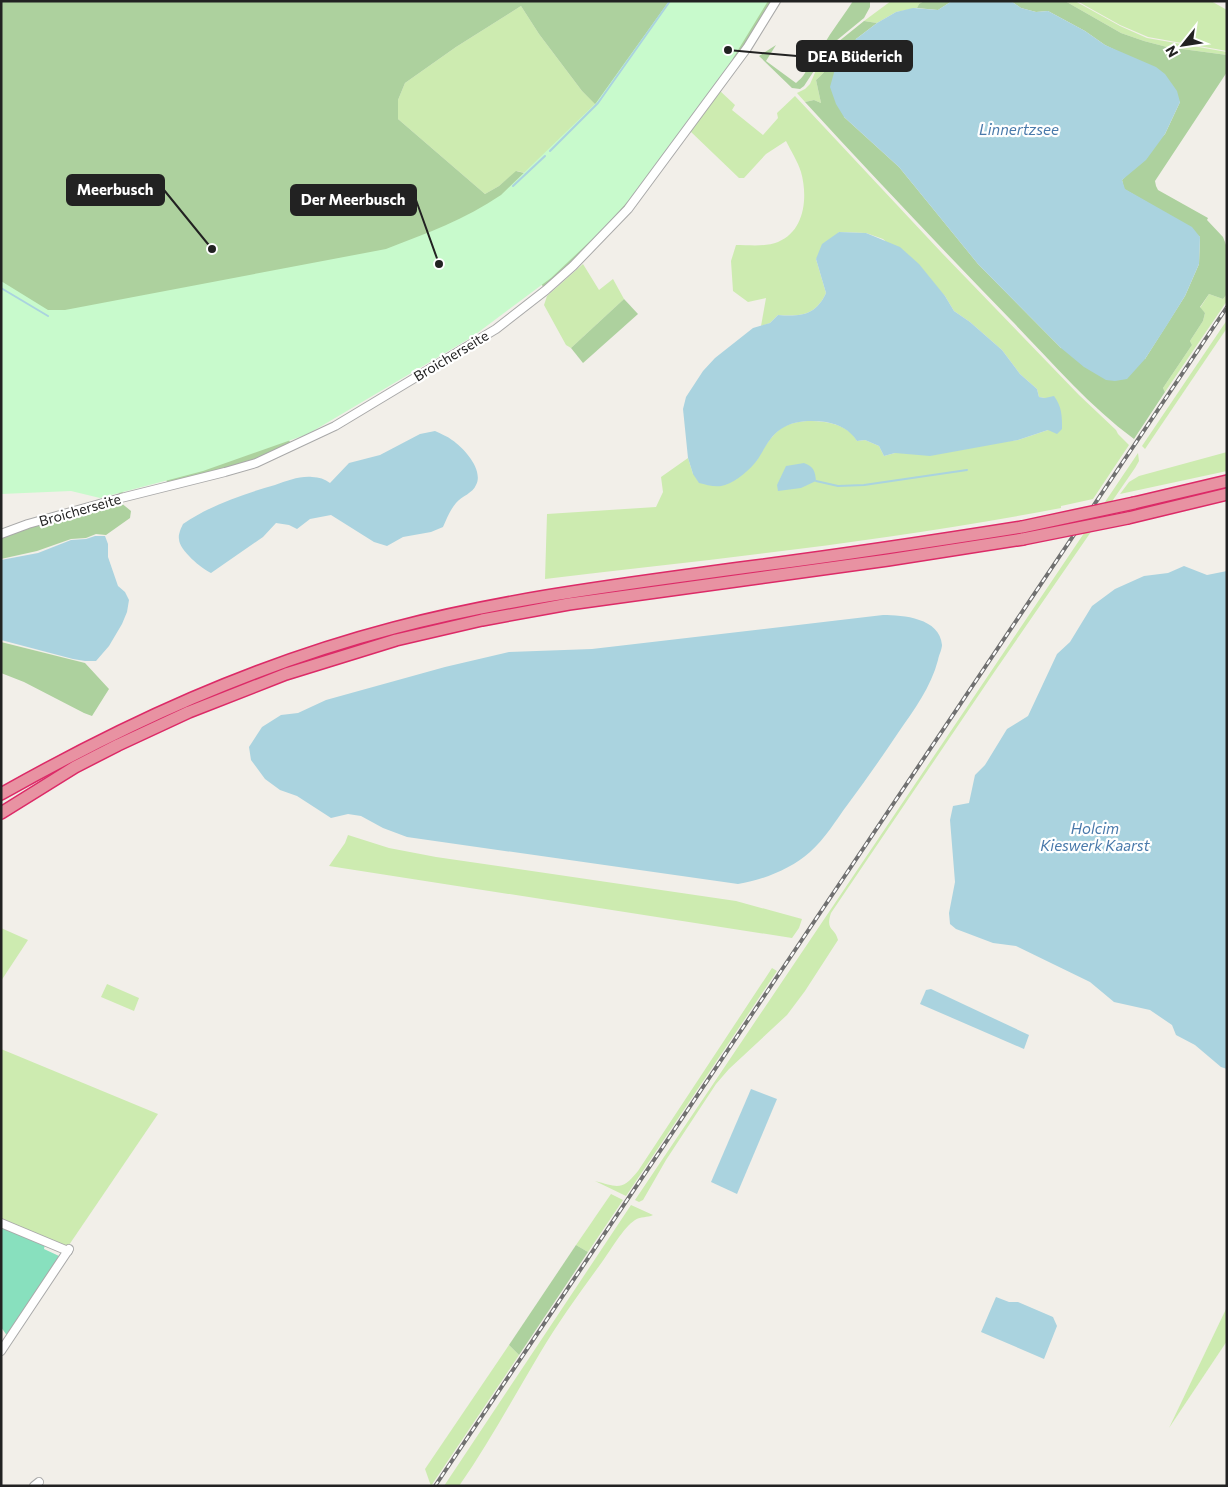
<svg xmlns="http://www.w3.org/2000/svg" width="1228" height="1487" font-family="Commissioner,sans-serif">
<rect width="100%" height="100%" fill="#f2efe9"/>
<g fill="#cdebb0">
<path d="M 891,1 L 924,1 L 919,4 L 917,8 L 896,12 L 877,23 L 864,21 Z"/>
<path d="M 1065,1 L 1075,1 L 1120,26 L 1147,38 L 1227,52 L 1227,55 L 1167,47 L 1144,41 L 1121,33 Z"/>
<path d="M 1077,1 L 1211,1 L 1227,10 L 1227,51 L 1148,37 L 1120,25 Z"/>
<path d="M 521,6 L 539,34 L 582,91 L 658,164 L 632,199 L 517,171 L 499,186 L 485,194 L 398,119 L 398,100 L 405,83 L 456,47 Z"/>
<path d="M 833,46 C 833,61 827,71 816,80 L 821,103 L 814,100 L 805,102 L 797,93 L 805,89 L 810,84 L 817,68 Z"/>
<path d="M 719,90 L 735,105 L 732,110 L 763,135 L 778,118 L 777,113 L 795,96 L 941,252 L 1079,395 L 1116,430 L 1118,434 L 1129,445 L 1093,499 L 1061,506 L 1061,508 C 890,541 717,559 545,579 L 547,514 L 656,507 L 663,492 L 661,477 L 688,458 L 693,474 L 757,460 C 763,449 770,437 780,429 C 797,417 834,419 850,432 C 853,434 855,438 857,441 L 865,440 L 879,446 L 884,456 L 895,453 L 907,453 L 1018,440 L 1048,430 L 1045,398 L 1039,397 L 1037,389 L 1020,374 L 1002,350 L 970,322 L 954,311 L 945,296 L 883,239 L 866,233 L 839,232 L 816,259 L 826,293 C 816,315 801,317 778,315 L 770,323 L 761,326 L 766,298 L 748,302 L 733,291 L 731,261 L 736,245 C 749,245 766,247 778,242 C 805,231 808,197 801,172 C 798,162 791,151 786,141 L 766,154 L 744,178 L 739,178 L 690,131 Z"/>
<path d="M 583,264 L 599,290 L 613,279 L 624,299 L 571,348 L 566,345 L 544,305 L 547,296 Z"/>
<path d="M 1209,294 L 1223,299 L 1227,294 L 1227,301 L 1165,392 L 1163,388 L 1192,345 L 1190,341 L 1203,321 L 1205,313 L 1200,308 Z"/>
<path d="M 1227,320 L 1227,328 L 1145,449 L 1142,446 Z"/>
<path d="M 1227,452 L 1227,471 L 1120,494 L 1129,482 L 1139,476 Z"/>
<path d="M 1138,453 L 1139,461 L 1135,468 L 995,671 L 831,913 C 825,931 835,927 838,940 L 805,991 L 787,1015 L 729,1069 L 716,1084 L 666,1160 L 643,1200 L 639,1202 L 635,1200 Z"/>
<path d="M 348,835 L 389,848 L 436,857 L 736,901 L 802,919 L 799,928 L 792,938 L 329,866 L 345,843 Z"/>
<path d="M 1,928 L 28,940 L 1,981 Z"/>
<path d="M 772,968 L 777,971 L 626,1196 L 595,1181 C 618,1187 622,1191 638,1171 Z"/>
<path d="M 107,984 L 139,998 L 134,1011 L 101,997 Z"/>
<path d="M 1,1049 L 158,1114 L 69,1245 L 63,1247 L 1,1222 Z"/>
<path d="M 611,1194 L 623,1200 L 588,1252 L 576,1245 Z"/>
<path d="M 631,1205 L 653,1215 C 647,1218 641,1216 635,1220 C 623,1228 611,1250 602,1262 C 581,1291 559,1321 540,1353 C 513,1398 489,1443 459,1486 L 444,1486 Z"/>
<path d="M 1227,1307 L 1227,1341 L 1169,1428 Z"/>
<path d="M 509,1345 L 519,1355 L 431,1486 L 425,1469 Z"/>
</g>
<g fill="#add19e">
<path d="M 1,1 L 772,1 C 761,20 747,46 731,61 L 730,66 L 682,133 L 614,123 L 582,91 L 539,34 L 521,6 L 456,47 L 405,83 L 398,100 L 398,119 L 485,194 L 499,186 L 516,171 L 632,199 L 604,232 L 545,289 L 534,275 L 287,435 L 292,447 L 256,462 L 167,485 L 162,426 L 124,488 L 122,495 L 108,488 L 1,493 Z"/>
<path d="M 853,1 L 870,1 L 870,7 L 864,18 L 831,45 L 804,86 L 800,89 L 792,88 L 759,56 L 776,45 L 766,61 L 796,83 C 799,80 803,77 805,73 C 809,66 810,60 818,56 C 827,36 841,20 853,1 Z"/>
<path d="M 924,1 L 952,1 L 938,10 L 917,8 L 919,4 Z"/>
<path d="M 1011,1 L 1065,1 L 1121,33 L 1144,41 L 1167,47 L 1227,55 L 1227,72 L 1155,181 L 1156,186 L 1158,190 L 1208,218 L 1207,220 L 1223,237 L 1225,242 L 1227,248 L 1227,294 L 1223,299 L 1209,294 L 1200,307 L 1205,313 L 1203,321 L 1190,341 L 1192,345 L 1163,388 L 1165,392 L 1134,439 C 1088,405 1051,361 1011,320 C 941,248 873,176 805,102 L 814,100 L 821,103 L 816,80 C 827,71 833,61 833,46 L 864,21 L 877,23 L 856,39 L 844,117 L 899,167 L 978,264 L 1061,348 L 1145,359 L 1185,296 L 1199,264 L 1200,237 L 1174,218 L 1124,189 L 1122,180 L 1165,134 L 1180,102 L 1123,54 L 1105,45 L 1085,31 L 1048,11 L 1036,12 L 1021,8 Z"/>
<path d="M 624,299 L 638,314 L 583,363 L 571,348 Z"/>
<path d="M 113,502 L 120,502 L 131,511 L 130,518 L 106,535 L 96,534 L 86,538 L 71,539 L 37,551 L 1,559 L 1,537 Z"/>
<path d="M 1,642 L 85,663 L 109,689 L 92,716 L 84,713 L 24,682 L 1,673 Z"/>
<path d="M 576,1245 L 588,1252 L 519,1355 L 509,1345 Z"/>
</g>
<path fill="#c8facc" d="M 669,1 L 768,1 L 724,73 L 638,190 L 602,230 L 551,278 L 472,337 L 308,434 L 203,471 L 100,498 L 71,491 L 1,494 L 1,281 L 48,310 L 65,310 L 386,249 C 425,234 466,219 501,195 L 596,103 Z"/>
<path fill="#88e0be" d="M 1,1226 L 45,1244 L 44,1249 L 59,1256 L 60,1260 L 8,1337 L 1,1327 Z"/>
<g fill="#aad3df">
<path d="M 952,1 L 1011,1 L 1021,8 L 1036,12 L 1048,11 L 1085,31 L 1105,45 L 1156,67 L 1165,74 L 1177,91 L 1180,102 L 1165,134 L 1157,145 L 1146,160 L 1122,180 L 1125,189 L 1192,227 L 1200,237 L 1199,264 L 1185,296 L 1167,325 L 1145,359 L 1127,379 L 1115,381 L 1106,380 L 1084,367 L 1061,348 L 978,264 L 899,167 L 844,117 L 836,104 L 830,87 L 835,69 L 844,55 L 856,39 L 877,23 L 896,12 L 913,8 L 938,10 Z"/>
<path d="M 839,232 L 866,233 L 900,247 L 919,264 L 945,296 L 954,311 L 970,322 L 1002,350 L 1020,374 L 1037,389 L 1039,397 L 1045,398 L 1054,396 C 1062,407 1062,416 1062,429 L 1057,434 L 1048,430 L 1018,440 L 930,456 L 895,453 L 884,456 L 879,446 L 865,440 L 857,441 C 849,429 840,425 826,422 C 811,420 794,420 781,429 C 770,436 765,448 758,459 C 751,469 737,481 725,485 C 717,488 707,485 699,483 L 693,474 L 688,458 L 683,409 L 686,397 L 703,371 L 715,358 L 753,328 L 770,323 L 778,315 C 801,317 816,315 826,293 L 816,259 L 822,244 Z"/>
<path d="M 435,431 C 441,434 447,436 452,440 C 464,448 484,470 476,485 C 473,493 462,496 456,503 C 450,510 447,518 443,527 L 431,532 L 403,537 L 387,546 L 374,542 L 331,515 L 310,519 L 297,529 L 289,525 L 276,523 L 263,537 L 211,573 C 202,569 179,550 179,539 C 178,535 181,528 183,524 C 211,505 243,494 275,485 C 287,481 299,476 312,477 C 319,477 325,479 330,483 L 349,463 L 380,455 L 420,434 Z"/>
<path d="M 804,463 C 814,467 815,471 816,481 L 801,488 L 778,491 L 777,485 L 786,466 Z"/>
<path d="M 95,536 L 105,536 L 108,544 L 108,557 L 118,586 L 125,592 L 129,600 L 127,612 L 122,624 L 109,646 L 96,661 L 85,661 L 73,659 L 1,640 L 1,560 L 38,553 L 71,540 L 86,539 Z"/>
<path d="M 1184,566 L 1207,575 L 1227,571 L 1227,1069 L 1221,1067 L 1195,1045 L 1176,1035 L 1172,1025 L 1150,1010 L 1114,1002 L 1090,982 L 1016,946 L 993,943 L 956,929 L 950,924 L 949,913 L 955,882 L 950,820 L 953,806 L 969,803 L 975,775 L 985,765 L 1007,729 L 1028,716 L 1057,654 L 1070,642 L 1092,606 L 1115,589 L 1144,576 L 1168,573 Z"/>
<path d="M 883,615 C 903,615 940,618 942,645 C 942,649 939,655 938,660 C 931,687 914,710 898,733 C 882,757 865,781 848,804 C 836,820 825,839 810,852 C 791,869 763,880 738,884 L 407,837 L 383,828 L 361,816 L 348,814 L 331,818 L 297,796 L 280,790 L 265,779 L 251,760 L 249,747 L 262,727 L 281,715 L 298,713 L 326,700 L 445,667 L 509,652 L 592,649 Z"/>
<path d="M 931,989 L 1029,1035 L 1024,1049 L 920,1004 L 926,990 Z"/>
<path d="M 751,1089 L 777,1099 L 737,1194 L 711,1182 Z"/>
<path d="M 996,1297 L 1009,1302 L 1018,1302 L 1053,1317 L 1057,1326 L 1044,1359 L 981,1332 Z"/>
</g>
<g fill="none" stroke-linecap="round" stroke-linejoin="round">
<g stroke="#aad3df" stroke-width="2">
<path d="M 550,151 L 598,103 L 670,1"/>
<path d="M 513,186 L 545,156"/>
<path d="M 1,288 L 48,316"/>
<path d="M 816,481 L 838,486 L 864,485 L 967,470"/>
</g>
<g stroke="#a9a9a9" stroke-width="10">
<g id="minor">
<path d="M 1,534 L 28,524 L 121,498 L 225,472 L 256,463 L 335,426 L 496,329 L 546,290 L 573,266 L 628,209 L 747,48 L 776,1"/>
<path d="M 1,1223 L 68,1251"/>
<path d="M 1,1351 L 69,1249"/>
<path d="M 34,1486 L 39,1482"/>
</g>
</g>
<g stroke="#dc2a67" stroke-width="14">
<g id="highway">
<path d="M 1134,503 L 1227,481"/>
<path d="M 1128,518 L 1227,494"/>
<path d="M 1,794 C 127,723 253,665 394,628 C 508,598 625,584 741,568 C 835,556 928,542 1022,527"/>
<path d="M 1,813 L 75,767 L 118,745 L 189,712 L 286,674 L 396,640 L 482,620 L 569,604 L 888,560 L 1023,539"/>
</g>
</g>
<use href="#minor" stroke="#fff" stroke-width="8"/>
<use href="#highway" stroke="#e892a2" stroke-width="11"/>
<g stroke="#707070" stroke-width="4">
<path id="rail" d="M 435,1486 L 1227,307"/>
</g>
<use href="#rail" stroke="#fff" stroke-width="2" stroke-dasharray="5.5" stroke-linecap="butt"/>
<g stroke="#dc2a67" stroke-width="14" stroke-linecap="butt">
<g id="highway-bridge">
<path d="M 1022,527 L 1134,503"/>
<path d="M 1023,539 L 1128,518"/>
</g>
</g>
<use href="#highway-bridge" stroke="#e892a2" stroke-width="11"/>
</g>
<g text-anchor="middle" stroke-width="4.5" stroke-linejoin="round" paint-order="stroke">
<g font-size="14" fill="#222" stroke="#fff">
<text transform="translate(451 356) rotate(-31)" y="5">Broicherseite</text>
<text transform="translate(80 510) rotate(-16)" y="5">Broicherseite</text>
</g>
<g font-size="15" font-style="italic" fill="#4a7aab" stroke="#fff">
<text x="1019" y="135">Linnertzsee</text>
<text x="1095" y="834">Holcim<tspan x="1095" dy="17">Kieswerk Kaarst</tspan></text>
</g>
</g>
<path fill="none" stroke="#222" stroke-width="2" d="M728 50L797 56M212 249L164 190M439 264L416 200"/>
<g fill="#222" stroke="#fff" stroke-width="2">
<circle cx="728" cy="50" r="5"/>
<circle cx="212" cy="249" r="5"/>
<circle cx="439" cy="264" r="5"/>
</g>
<g fill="#222" stroke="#222" stroke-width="2">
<rect x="797" y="41" width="115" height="30" rx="5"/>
<rect x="67" y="175" width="97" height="30" rx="5"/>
<rect x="291" y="185" width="125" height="30" rx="5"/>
</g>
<g font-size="15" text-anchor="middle" font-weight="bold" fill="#fff">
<text x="855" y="62">DEA Büderich</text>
<text x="115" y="195">Meerbusch</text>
<text x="353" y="205">Der Meerbusch</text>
</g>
<rect width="1228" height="1487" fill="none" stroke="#222222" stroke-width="5"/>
<g transform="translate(1183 45) rotate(240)" stroke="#ffffff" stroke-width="4" paint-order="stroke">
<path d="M0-4L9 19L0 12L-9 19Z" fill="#222222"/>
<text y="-8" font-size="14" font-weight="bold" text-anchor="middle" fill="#222222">N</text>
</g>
</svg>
